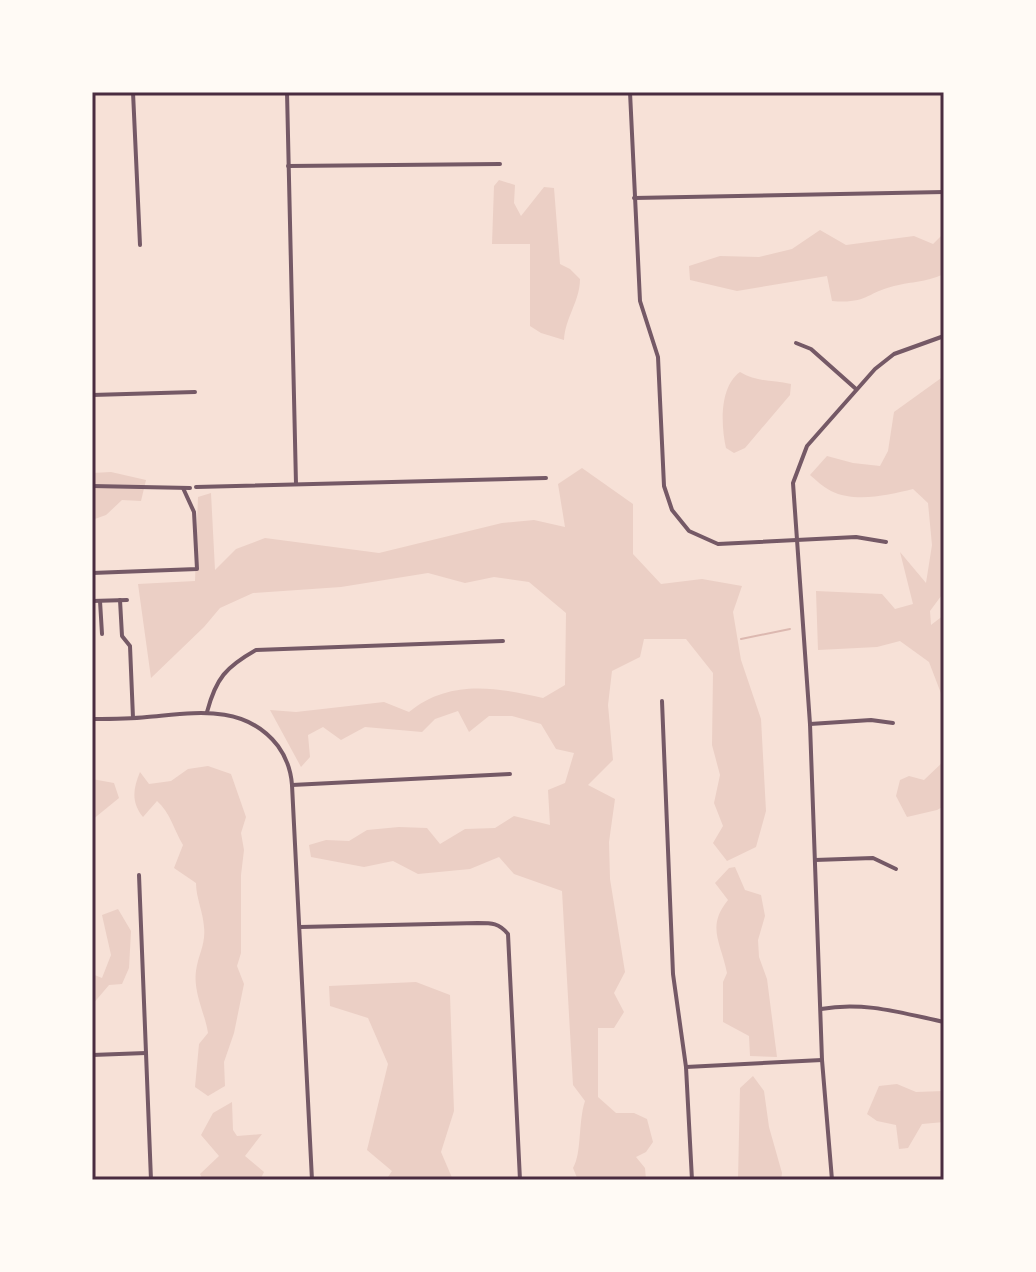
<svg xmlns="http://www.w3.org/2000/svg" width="1036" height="1272" font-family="'Noto Serif',serif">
<rect width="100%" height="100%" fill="#f7e1d7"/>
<g fill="#ebcfc5">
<path d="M 499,180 L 515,185 L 514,203 L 521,216 L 544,187 L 554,188 L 560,264 L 570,269 L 580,279 C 580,301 565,318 564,340 L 541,333 L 530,326 L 530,244 L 492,244 L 494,186 Z"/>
<path d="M 820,230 L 846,245 L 914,236 L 933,244 L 944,233 L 944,274 C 923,283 914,281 894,286 C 866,293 867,304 832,301 L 827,276 L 737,291 L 690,280 L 689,266 L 720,256 L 759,257 L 792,249 Z"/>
<path d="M 740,372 C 757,382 772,380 791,384 L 790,395 L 745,448 L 734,453 L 726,448 C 721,426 719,387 740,372 Z"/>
<path d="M 944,376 L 944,592 L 930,611 L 931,625 L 944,615 L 944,696 L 942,696 L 929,662 L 900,641 L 877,647 L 818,650 L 816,591 L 882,594 L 895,609 L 913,604 L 900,552 L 926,583 L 932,545 L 928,503 L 913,489 C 889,495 855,503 831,491 C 823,487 816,480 810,475 L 827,456 L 853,463 L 880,466 L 888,451 L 894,412 Z"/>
<path d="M 582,468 L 633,504 L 633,554 L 661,584 L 702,579 L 742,586 L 733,612 L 741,660 L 761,719 L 766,811 L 756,847 L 727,861 L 713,843 L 723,826 L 714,803 L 720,775 L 712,745 L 713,673 L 686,639 L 644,639 L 640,657 L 612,671 L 608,705 L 613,760 L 588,785 L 615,799 L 609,842 L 610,879 L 625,972 L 614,993 L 624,1012 L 614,1028 L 598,1028 L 598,1097 L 616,1113 L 634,1113 L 647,1119 L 653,1142 L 646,1152 L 636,1157 L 645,1168 L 646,1180 L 578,1180 L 573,1168 C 582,1153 578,1122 585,1101 L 573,1085 L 562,891 L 514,874 L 499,857 L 470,869 L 418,874 L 393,861 L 364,867 L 311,857 L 309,845 L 326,840 L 349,841 L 367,830 L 399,827 L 427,828 L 440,844 L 465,829 L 495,828 L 514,816 L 550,825 L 548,790 L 565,783 L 574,753 L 556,749 L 541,724 L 512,716 L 489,716 L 469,732 L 458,711 L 435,719 L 422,732 L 365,727 L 341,740 L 323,727 L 308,735 L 310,757 L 301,767 L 270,710 L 296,712 L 384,702 L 409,712 C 449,679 496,687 543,698 L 565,685 L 566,613 L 529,582 L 494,577 L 465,583 L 428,573 L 341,587 L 253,593 L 220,608 L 204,627 L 151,678 L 138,584 L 195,581 L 198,497 L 211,493 L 215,570 L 236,549 L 265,538 L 379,553 L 502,523 L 534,520 L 565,527 L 558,484 Z"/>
<path d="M 111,472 L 146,480 L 141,501 L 122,500 L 106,515 L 92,520 L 92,473 Z"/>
<path d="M 944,761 L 944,806 L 937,810 L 907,817 L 896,796 L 900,780 L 909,776 L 924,780 Z"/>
<path d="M 208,766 L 231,774 L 246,817 L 241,833 L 244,850 L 241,875 L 241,953 L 237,966 L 244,984 L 234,1033 L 224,1062 L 225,1086 L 208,1096 L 195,1087 L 199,1044 L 208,1033 C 205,1013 193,992 196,971 C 198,955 206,944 204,927 C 203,911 196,898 196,883 L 174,868 L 183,845 C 174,830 170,812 157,801 L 143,817 C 131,802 133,789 140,772 L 149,784 L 171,781 L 188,769 Z"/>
<path d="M 92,779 L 114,783 L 119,798 L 92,820 Z"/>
<path d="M 735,867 L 745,890 L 761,895 L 765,916 L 758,940 L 759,957 L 767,979 L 777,1057 L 750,1056 L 749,1036 L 723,1022 L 723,982 L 727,973 C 721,942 706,927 728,900 L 715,883 L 729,868 Z"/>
<path d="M 118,909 L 131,931 L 129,968 L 122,984 L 109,985 L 92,1005 L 92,974 L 102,978 L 111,955 L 102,915 Z"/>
<path d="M 416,982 L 450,995 L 454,1111 L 441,1152 L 453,1180 L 386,1180 L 392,1171 L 367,1150 L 388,1064 L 368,1018 L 330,1006 L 329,986 Z"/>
<path d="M 753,1076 L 764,1091 L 769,1127 L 782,1173 L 781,1180 L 738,1180 L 740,1088 Z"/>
<path d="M 897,1084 L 916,1092 L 944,1091 L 944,1122 L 922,1124 L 908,1148 L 899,1149 L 896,1125 L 877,1121 L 867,1114 L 879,1086 Z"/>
<path d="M 232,1102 L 233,1130 L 237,1136 L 262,1134 L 245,1156 L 264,1172 L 260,1180 L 203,1180 L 200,1174 L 219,1156 L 201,1135 L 213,1113 Z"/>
</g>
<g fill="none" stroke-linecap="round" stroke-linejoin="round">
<path stroke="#dcb8b0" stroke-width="2" d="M 741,639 L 790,629"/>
<g stroke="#755966" stroke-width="4">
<path d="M 133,92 L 140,245"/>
<path d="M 287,92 L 296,484"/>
<path d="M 630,92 L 640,301 L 658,357 L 664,486 L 672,510 L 689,531 L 718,544 L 856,537 L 886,542"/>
<path d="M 288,166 L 500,164"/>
<path d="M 634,198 L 944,192"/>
<path d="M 796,343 L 811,349 L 856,389"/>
<path d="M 92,395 L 195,392"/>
<path d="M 92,486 L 190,488"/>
<path d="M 196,487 L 546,478"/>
<path d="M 92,573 L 197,569 L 194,512 L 183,488"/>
<path d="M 120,600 L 122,636 L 130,646 L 133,718"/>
<path d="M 92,601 L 127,600"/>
<path d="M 100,601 L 102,634"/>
<path d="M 662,701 L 673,974 L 686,1067 L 692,1180"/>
<path d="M 207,712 C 216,678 226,667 256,650 L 503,641"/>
<path d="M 92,719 C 110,719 129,719 147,717 C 194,713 245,703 278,746 C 286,757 291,771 292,785 L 312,1180"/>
<path d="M 810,724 L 871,720 L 893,723"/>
<path d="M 292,785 L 510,774"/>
<path d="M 815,860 L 873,858 L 896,869"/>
<path d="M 139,875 L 151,1180"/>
<path d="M 300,927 L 478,923 C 492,923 499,923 508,934 L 520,1180"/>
<path d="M 821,1009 C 863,1001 902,1013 944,1022"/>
<path d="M 92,1055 L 146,1053"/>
<path d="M 686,1067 L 822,1060"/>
<path d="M 832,1180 L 822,1060 L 810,724 L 793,483 L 807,446 L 875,369 L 894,354 L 944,336"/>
</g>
</g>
<rect width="1036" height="1272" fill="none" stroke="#fffaf5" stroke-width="188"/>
<rect x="94" y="94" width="848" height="1084" fill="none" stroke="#4a2c40" stroke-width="3"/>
</svg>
